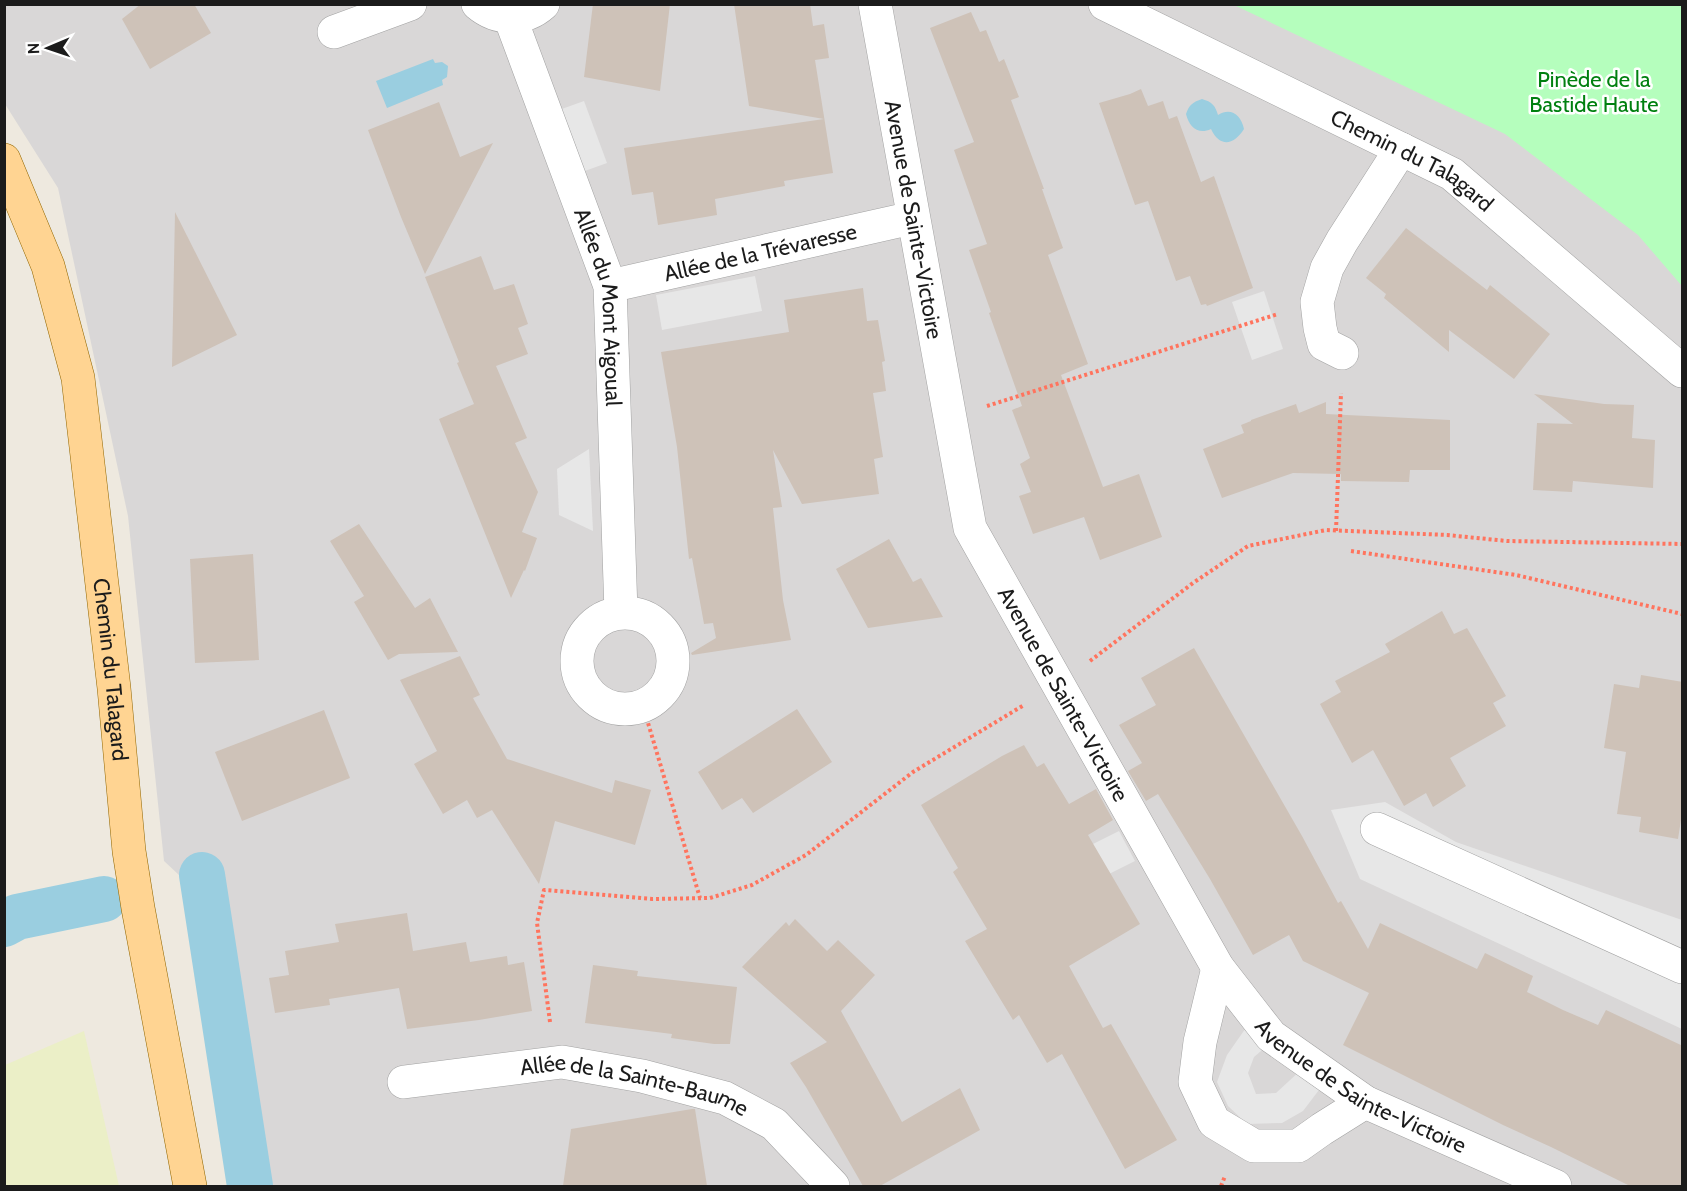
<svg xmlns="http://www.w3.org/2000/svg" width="1687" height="1191" font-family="Cabin,sans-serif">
<rect width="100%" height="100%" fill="#eee9df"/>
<path fill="#d9d7d7" d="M 5,5 L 1682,5 L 1682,1186 L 268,1186 L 226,919 L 164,861 L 128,516 L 58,188 L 5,104 Z"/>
<path fill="#ebefc7" d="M 84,1031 L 119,1186 L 5,1186 L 5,1065 Z"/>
<path fill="#b5febd" d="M 1234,5 L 1682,5 L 1682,286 L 1638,235 L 1505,134 Z"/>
<g fill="#e7e7e7">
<path d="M 584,101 L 607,163 L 582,172 L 559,110 Z"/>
<path d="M 755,276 L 762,311 L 662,330 L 656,295 Z"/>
<path d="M 1264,291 L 1283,349 L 1252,360 L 1232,302 Z"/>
<path d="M 589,449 L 593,531 L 559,515 L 557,469 Z"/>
<path d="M 1385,802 L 1456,842 L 1682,920 L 1682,1029 L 1360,879 L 1331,810 Z"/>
<path d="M 1119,831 L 1135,861 L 1095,881 L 1079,851 Z"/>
<path d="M 1250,1022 L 1268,1045 L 1254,1057 L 1248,1073 L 1256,1094 L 1276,1093 L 1301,1070 L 1322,1086 L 1303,1111 L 1282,1123 L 1247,1124 L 1228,1106 L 1217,1082 L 1227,1055 Z"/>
</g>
<g fill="#9acee0">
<path d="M 433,59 L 435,63 L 442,62 L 448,66 L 447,77 L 442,80 L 443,85 L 387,108 L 376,81 Z"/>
<path d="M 1202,99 C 1212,102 1215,105 1218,115 C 1231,107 1241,115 1244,129 C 1234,145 1220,148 1211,129 C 1198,135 1189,127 1186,114 C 1189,105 1193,102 1202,99 Z"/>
</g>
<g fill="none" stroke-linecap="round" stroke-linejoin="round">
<g stroke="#9acee0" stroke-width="46">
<path d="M 202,875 L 250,1186"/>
<path d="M 4,924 L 17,917 L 104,899"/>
</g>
</g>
<g fill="#cec2b8">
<path d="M 141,4 L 194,4 L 211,33 L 150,69 L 122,19 Z"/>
<path d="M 593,4 L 670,4 L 660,91 L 584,77 Z"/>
<path d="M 734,4 L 810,4 L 813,26 L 824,24 L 829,58 L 815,60 L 833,173 L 784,181 L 785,186 L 715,199 L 717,215 L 658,225 L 653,192 L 632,195 L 624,148 L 824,119 L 749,106 Z"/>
<path d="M 971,12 L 980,32 L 986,30 L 999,62 L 1004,59 L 1019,97 L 1011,100 L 1044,189 L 1042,189 L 1063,248 L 1048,255 L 1088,364 L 1061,375 L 1103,487 L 1139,474 L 1162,537 L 1100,560 L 1084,517 L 1033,534 L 1019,496 L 1031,492 L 1020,464 L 1030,458 L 1012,410 L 1022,406 L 989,313 L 991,312 L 969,250 L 987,244 L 954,150 L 974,142 L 930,28 Z"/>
<path d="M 1141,89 L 1148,106 L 1163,101 L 1169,119 L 1177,116 L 1201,182 L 1214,176 L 1253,288 L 1207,306 L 1206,304 L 1201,305 L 1190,276 L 1176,281 L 1148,201 L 1135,205 L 1099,103 L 1130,94 Z"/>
<path d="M 439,102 L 460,157 L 493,143 L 425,274 L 401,217 L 368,130 Z"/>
<path d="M 175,212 L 237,335 L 172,367 Z"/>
<path d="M 1406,228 L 1487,290 L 1490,285 L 1550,334 L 1514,379 L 1449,330 L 1449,352 L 1384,298 L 1386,294 L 1366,278 Z"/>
<path d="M 481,256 L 494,290 L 514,284 L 528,324 L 518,328 L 528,354 L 496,366 L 527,438 L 515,443 L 538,492 L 522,532 L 537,538 L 525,571 L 524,570 L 511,598 L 439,419 L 474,404 L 457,363 L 459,362 L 425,277 Z"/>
<path d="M 863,288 L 867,321 L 878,320 L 885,361 L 882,362 L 886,391 L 873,393 L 883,457 L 874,459 L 879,494 L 802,504 L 773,450 L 782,507 L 773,508 L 783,600 L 791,640 L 692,655 L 691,653 L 716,638 L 713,623 L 704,624 L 692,558 L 689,559 L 677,447 L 661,352 L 789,332 L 784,300 Z"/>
<path d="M 1534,394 L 1604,404 L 1634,405 L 1632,438 L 1655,440 L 1653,488 L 1573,481 L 1572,492 L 1533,490 L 1537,423 L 1573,424 Z"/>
<path d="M 1326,402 L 1326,414 L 1450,420 L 1450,470 L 1410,470 L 1409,482 L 1341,481 L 1341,474 L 1293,473 L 1222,498 L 1203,449 L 1244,433 L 1241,425 L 1251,421 L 1251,420 L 1296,404 L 1299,413 Z"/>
<path d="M 359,524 L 415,608 L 430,598 L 458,652 L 399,654 L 388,660 L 354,602 L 364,596 L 330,541 Z"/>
<path d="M 889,539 L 913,582 L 921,578 L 943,617 L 868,628 L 836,569 Z"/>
<path d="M 253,554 L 259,660 L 195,663 L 190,559 Z"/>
<path d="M 1442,611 L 1454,634 L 1467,628 L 1506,696 L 1493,703 L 1506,726 L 1450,758 L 1466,786 L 1433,807 L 1426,793 L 1404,806 L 1373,750 L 1352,763 L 1320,704 L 1341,692 L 1335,681 L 1390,652 L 1385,644 Z"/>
<path d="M 1194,648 L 1302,836 L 1338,903 L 1341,901 L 1368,949 L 1380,923 L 1477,969 L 1485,953 L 1533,976 L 1527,992 L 1563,1010 L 1598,1025 L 1606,1010 L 1683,1046 L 1683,1186 L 1630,1186 L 1551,1147 L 1503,1125 L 1343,1045 L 1369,993 L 1303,961 L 1289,935 L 1253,955 L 1210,879 L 1158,794 L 1146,801 L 1128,771 L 1142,763 L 1119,725 L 1156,705 L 1141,678 Z"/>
<path d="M 460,656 L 480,695 L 473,698 L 507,759 L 612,793 L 615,780 L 651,790 L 635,845 L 555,821 L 539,884 L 492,810 L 477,818 L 467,800 L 443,814 L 414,764 L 437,751 L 400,680 Z"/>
<path d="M 1641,675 L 1683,682 L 1683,807 L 1678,839 L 1639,832 L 1641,817 L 1617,814 L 1626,752 L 1604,748 L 1614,684 L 1639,688 Z"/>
<path d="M 797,709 L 832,762 L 753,813 L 742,798 L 722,810 L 698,772 Z"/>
<path d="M 324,710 L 350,778 L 242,821 L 215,752 Z"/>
<path d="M 1024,745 L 1037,767 L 1044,763 L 1069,804 L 1096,789 L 1113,820 L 1088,835 L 1140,924 L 1069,966 L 1103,1028 L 1111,1024 L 1177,1140 L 1125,1169 L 1062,1054 L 1047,1063 L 1019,1015 L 1013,1020 L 965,941 L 987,929 L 953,872 L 958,868 L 921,805 L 1002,756 Z"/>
<path d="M 407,913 L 413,951 L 466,942 L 470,962 L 507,956 L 508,965 L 524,962 L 532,1011 L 479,1020 L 407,1029 L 399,988 L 329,999 L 330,1005 L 275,1013 L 269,978 L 289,975 L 285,951 L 339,942 L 335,924 Z"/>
<path d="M 795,919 L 827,951 L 838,940 L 875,975 L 841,1011 L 902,1122 L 960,1088 L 980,1130 L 880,1186 L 863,1186 L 806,1087 L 790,1063 L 827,1042 L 742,967 L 786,922 L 789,926 Z"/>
<path d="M 593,965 L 638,971 L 637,976 L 737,987 L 730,1044 L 714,1044 L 671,1038 L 672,1034 L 585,1023 Z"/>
<path d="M 692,1109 L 695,1109 L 707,1186 L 563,1186 L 571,1129 Z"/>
</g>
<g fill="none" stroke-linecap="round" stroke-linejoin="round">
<g stroke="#a2a2a2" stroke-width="34">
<g id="minor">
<path d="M 478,4 C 497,20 524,21 543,4"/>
<path id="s1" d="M 875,4 L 970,528 L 1218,968 L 1271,1036 L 1365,1102 L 1555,1186"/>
<path id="s2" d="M 1105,4 L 1452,174 L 1682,371"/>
<path id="s3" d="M 510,17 L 610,286 L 621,612"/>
<path d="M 334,32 L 410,4"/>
<path id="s4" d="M 610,286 L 912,218"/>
<path d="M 1342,353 L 1324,344 L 1320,328 L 1317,302 L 1327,268 L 1342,241 L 1401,149"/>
<circle cx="625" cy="661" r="48"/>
<path d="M 1377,829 L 1682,967"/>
<path d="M 1218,968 L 1200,1042 L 1195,1082 L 1214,1122 L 1254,1146 L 1298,1146 L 1322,1129 L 1365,1102"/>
<path id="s5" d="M 404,1082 L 562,1062 L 642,1076 L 725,1098 L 774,1124 L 833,1186"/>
</g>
</g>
<g stroke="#916600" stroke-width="34">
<g id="major">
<path id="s6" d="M 4,160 L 48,266 L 78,378 L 114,688 L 129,851 L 138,908 L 190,1186"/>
</g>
</g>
<g stroke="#ff745e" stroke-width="4" stroke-dasharray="3 3" stroke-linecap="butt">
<path d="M 987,406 L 1278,314"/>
<path d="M 1336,531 L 1341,393"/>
<path d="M 1351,551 L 1516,575 L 1682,614"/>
<path d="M 1090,661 L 1193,583 L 1248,546 L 1326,530 L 1447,535 L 1507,541 L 1682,544"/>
<path d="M 643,706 L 700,898"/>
<path d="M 550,1022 L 537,923 L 544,890 L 652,899 L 710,898 L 752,885 L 806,855 L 913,772 L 1024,705"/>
<path d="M 1221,1186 L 1225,1176"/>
</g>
<use href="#minor" stroke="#fff" stroke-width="33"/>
<use href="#major" stroke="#ffd492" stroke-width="33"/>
</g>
<g text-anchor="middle" stroke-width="5" stroke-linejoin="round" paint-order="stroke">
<g font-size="22" fill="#018010" stroke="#fff">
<text x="1594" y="87">Pinède de la<tspan x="1594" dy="25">Bastide Haute</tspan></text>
</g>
<g font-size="22" fill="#1b1b1b" stroke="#fff">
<text dy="8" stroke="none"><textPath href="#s2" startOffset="345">Chemin du Talagard</textPath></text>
<text dy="8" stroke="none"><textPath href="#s1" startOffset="219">Avenue de Sainte-Victoire</textPath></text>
<text dy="8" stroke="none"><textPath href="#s4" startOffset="154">Allée de la Trévaresse</textPath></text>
<text dy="8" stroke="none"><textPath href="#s3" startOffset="306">Allée du Mont Aigoual</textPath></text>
<text dy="8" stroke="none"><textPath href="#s6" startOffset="524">Chemin du Talagard</textPath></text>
<text dy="8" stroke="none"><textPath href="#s1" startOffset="723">Avenue de Sainte-Victoire</textPath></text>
<text dy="8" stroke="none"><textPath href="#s1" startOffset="1227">Avenue de Sainte-Victoire</textPath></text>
<text dy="8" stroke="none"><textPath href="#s5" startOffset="234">Allée de la Sainte-Baume</textPath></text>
</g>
</g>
<rect width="1687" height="1191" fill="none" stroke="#1b1b1b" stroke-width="12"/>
<g transform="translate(48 48) rotate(268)" stroke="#ffffff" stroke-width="4.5" paint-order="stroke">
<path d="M0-4.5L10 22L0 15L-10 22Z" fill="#1b1b1b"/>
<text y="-9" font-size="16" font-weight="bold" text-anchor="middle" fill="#1b1b1b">N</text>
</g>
</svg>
